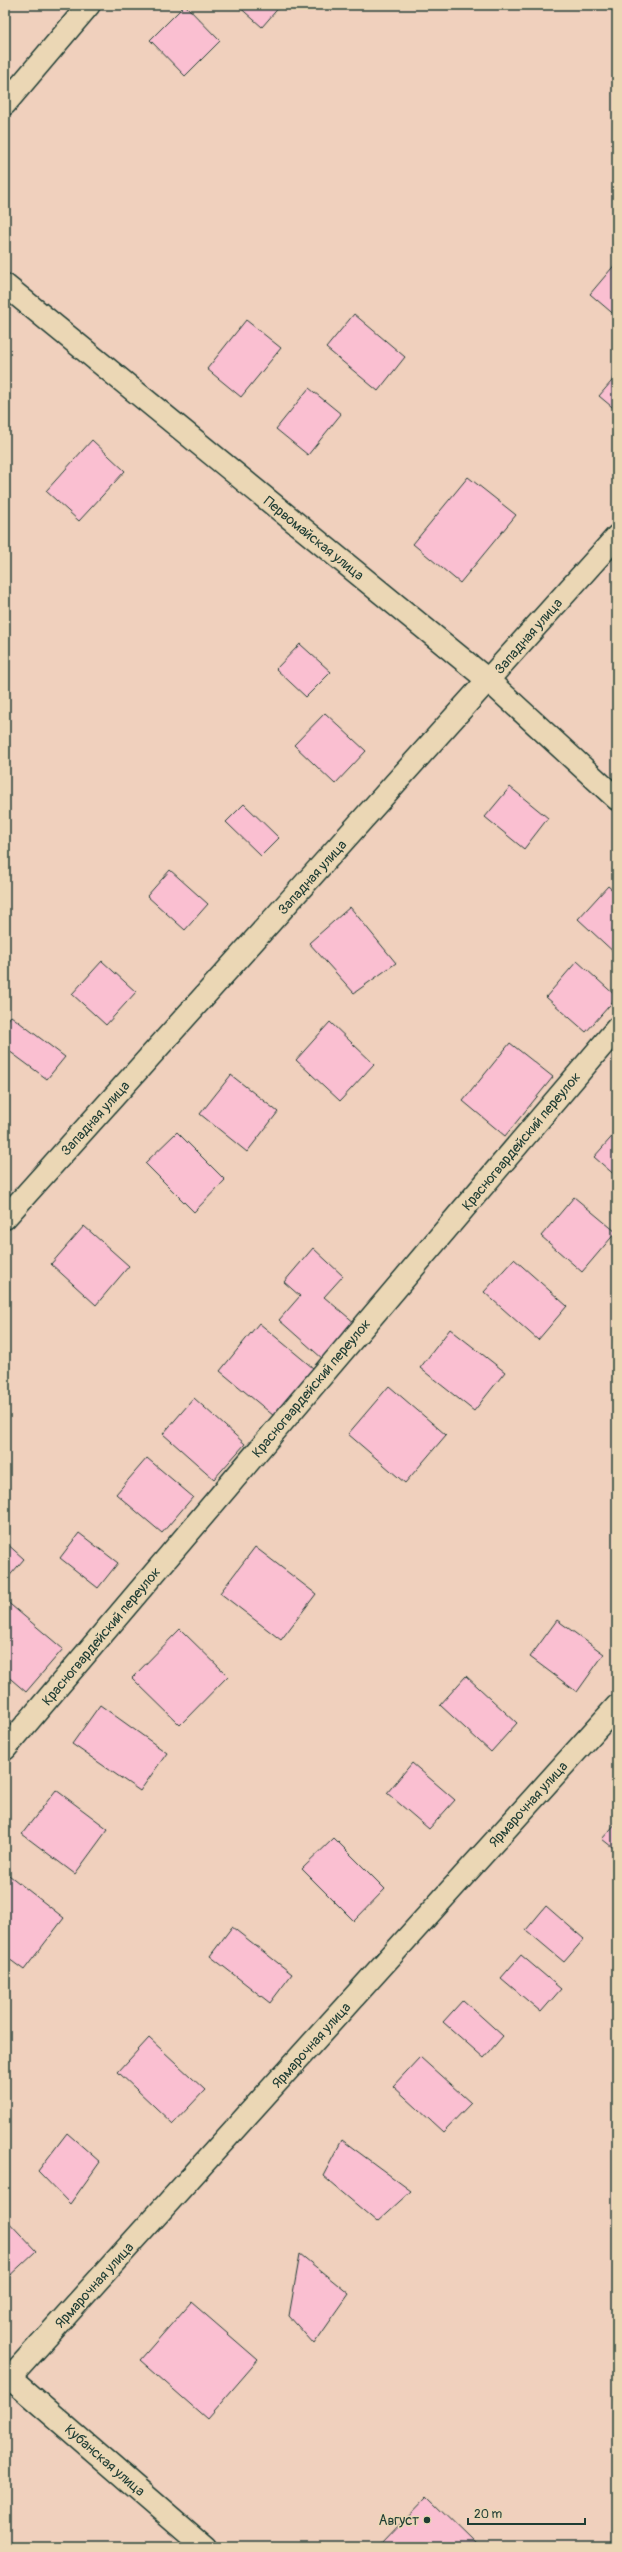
<svg xmlns="http://www.w3.org/2000/svg" width="622" height="2552" font-family="Pangolin,sans-serif">
<rect width="100%" height="100%" fill="#f0d0bd"/>
<filter id="ink" filterUnits="userSpaceOnUse"><feTurbulence type="fractalNoise" baseFrequency=".025" numOctaves="2"/><feDisplacementMap in="SourceGraphic" scale="8" xChannelSelector="R" yChannelSelector="G"/><feConvolveMatrix kernelMatrix="1 2 1 2 8 2 1 2 1" color-interpolation-filters="sRGB"/></filter>
<g filter="url(#ink)">
<g fill="#fabfd1" stroke="#1f3d34">
<path d="M 185,5 L 220,41 L 185,76 L 150,40 Z"/>
<path d="M 237,5 L 281,5 L 262,27 Z"/>
<path d="M 617,262 L 617,317 L 590,294 Z"/>
<path d="M 354,314 L 405,357 L 378,391 L 326,348 Z"/>
<path d="M 246,320 L 281,348 L 241,397 L 207,369 Z"/>
<path d="M 617,375 L 617,411 L 599,396 Z"/>
<path d="M 309,388 L 341,414 L 308,455 L 276,429 Z"/>
<path d="M 92,440 L 125,471 L 79,521 L 46,491 Z"/>
<path d="M 468,477 L 516,515 L 460,583 L 413,544 Z"/>
<path d="M 300,644 L 331,672 L 306,697 L 276,669 Z"/>
<path d="M 325,713 L 366,751 L 335,784 L 294,745 Z"/>
<path d="M 510,787 L 548,818 L 524,849 L 485,817 Z"/>
<path d="M 244,804 L 279,838 L 261,856 L 226,822 Z"/>
<path d="M 170,870 L 208,904 L 185,930 L 147,896 Z"/>
<path d="M 608,886 L 617,894 L 617,955 L 578,919 Z"/>
<path d="M 350,907 L 396,963 L 354,993 L 309,943 Z"/>
<path d="M 102,961 L 136,992 L 106,1025 L 72,994 Z"/>
<path d="M 577,961 L 617,997 L 586,1032 L 546,997 Z"/>
<path d="M 11,1016 L 65,1057 L 47,1079 L 5,1048 L 5,1024 Z"/>
<path d="M 330,1022 L 374,1064 L 340,1101 L 296,1060 Z"/>
<path d="M 510,1043 L 553,1077 L 505,1136 L 463,1101 Z"/>
<path d="M 231,1075 L 278,1112 L 247,1152 L 200,1114 Z"/>
<path d="M 617,1131 L 617,1177 L 594,1157 Z"/>
<path d="M 177,1132 L 225,1180 L 194,1212 L 145,1163 Z"/>
<path d="M 574,1197 L 616,1232 L 582,1272 L 541,1236 Z"/>
<path d="M 84,1226 L 129,1266 L 96,1305 L 51,1264 Z"/>
<path d="M 313,1248 L 343,1276 L 324,1297 L 355,1323 L 323,1359 L 279,1320 L 300,1296 L 284,1282 Z"/>
<path d="M 514,1259 L 567,1306 L 538,1340 L 484,1292 Z"/>
<path d="M 259,1323 L 319,1373 L 280,1421 L 220,1371 Z"/>
<path d="M 450,1329 L 505,1372 L 474,1411 L 420,1368 Z"/>
<path d="M 389,1386 L 446,1435 L 405,1483 L 348,1434 Z"/>
<path d="M 194,1398 L 245,1444 L 214,1479 L 163,1434 Z"/>
<path d="M 147,1458 L 193,1497 L 162,1533 L 116,1494 Z"/>
<path d="M 79,1533 L 118,1563 L 98,1588 L 60,1558 Z"/>
<path d="M 5,1542 L 24,1559 L 6,1580 L 5,1579 Z"/>
<path d="M 255,1547 L 316,1594 L 281,1640 L 220,1593 Z"/>
<path d="M 5,1600 L 63,1649 L 26,1692 L 5,1674 Z"/>
<path d="M 557,1620 L 604,1654 L 577,1692 L 530,1657 Z"/>
<path d="M 180,1629 L 228,1676 L 180,1725 L 132,1678 Z"/>
<path d="M 466,1676 L 517,1723 L 491,1752 L 440,1705 Z"/>
<path d="M 100,1705 L 167,1753 L 140,1791 L 72,1744 Z"/>
<path d="M 412,1763 L 455,1800 L 429,1829 L 387,1793 Z"/>
<path d="M 56,1790 L 108,1829 L 75,1874 L 22,1834 Z"/>
<path d="M 617,1822 L 617,1851 L 602,1839 Z"/>
<path d="M 334,1838 L 385,1889 L 354,1921 L 302,1869 Z"/>
<path d="M 5,1872 L 64,1918 L 24,1970 L 5,1956 Z"/>
<path d="M 546,1906 L 584,1939 L 564,1962 L 526,1930 Z"/>
<path d="M 232,1927 L 292,1974 L 270,2003 L 210,1956 Z"/>
<path d="M 521,1955 L 561,1989 L 541,2012 L 501,1978 Z"/>
<path d="M 463,2000 L 503,2036 L 484,2058 L 443,2022 Z"/>
<path d="M 149,2038 L 205,2090 L 173,2124 L 118,2072 Z"/>
<path d="M 420,2057 L 471,2103 L 443,2132 L 393,2086 Z"/>
<path d="M 67,2133 L 100,2162 L 70,2204 L 38,2171 Z"/>
<path d="M 342,2140 L 411,2191 L 377,2222 L 323,2176 Z"/>
<path d="M 5,2218 L 36,2251 L 5,2280 Z"/>
<path d="M 300,2254 L 349,2294 L 314,2344 L 289,2316 Z"/>
<path d="M 191,2302 L 258,2360 L 207,2419 L 140,2360 Z"/>
<path d="M 427,2496 L 479,2547 L 384,2547 L 381,2544 Z"/>
</g>
<g fill="none" stroke-linecap="round" stroke-linejoin="round">
<g stroke="#1f3d34" stroke-width="25">
<g id="street">
<path d="M 5,104 L 89,5"/>
<path d="M 5,285 L 489,681 L 617,799"/>
<path d="M 5,1218 L 617,536"/>
<path d="M 5,1749 L 617,1028"/>
<path d="M 5,2383 L 617,1706"/>
</g>
</g>
<g stroke="#1f3d34" stroke-width="25">
<path id="secondary" d="M 5,2374 L 205,2547"/>
</g>
<use href="#street" stroke="#ebd7b5" stroke-width="22"/>
<use href="#secondary" stroke="#ebd7b5" stroke-width="22"/>
</g>
</g>
<circle fill="#1f3d34" stroke="#ebd7b5" stroke-width="1.5" cx="427" cy="2520" r="4"/>
<g text-anchor="middle" stroke-width="3" stroke-linejoin="round" paint-order="stroke">
<g font-size="14" fill="#1f3d34" stroke="#ebd7b5">
<text transform="translate(314 538) rotate(39)" y="5">Первомайская улица</text>
<text transform="translate(528 636) rotate(-49)" y="5">Западная улица</text>
<text transform="translate(312 877) rotate(-48)" y="5">Западная улица</text>
<text transform="translate(95 1118) rotate(-48)" y="5">Западная улица</text>
<text transform="translate(521 1141) rotate(-50)" y="5">Красногвардейский переулок</text>
<text transform="translate(311 1388) rotate(-50)" y="5">Красногвардейский переулок</text>
<text transform="translate(101 1636) rotate(-50)" y="5">Красногвардейский переулок</text>
<text transform="translate(528 1804) rotate(-48)" y="5">Ярмарочная улица</text>
<text transform="translate(311 2045) rotate(-48)" y="5">Ярмарочная улица</text>
<text transform="translate(94 2285) rotate(-48)" y="5">Ярмарочная улица</text>
<text transform="translate(105 2460) rotate(41)" y="5">Кубанская улица</text>
</g>
<g font-size="14" fill="#1f3d34" stroke="#ebd7b5" text-anchor="end">
<text x="419" y="2525">Август</text>
</g>
</g>
<rect width="622" height="2552" fill="none" stroke="#ebd7b5" stroke-width="20"/>
<rect x="10" y="10" width="602" height="2532" fill="none" stroke="#1f3d34" stroke-width="1.5" filter="url(#ink)"/>
<path d="M468 2518v6h117v-6" fill="none" stroke="#1f3d34" stroke-width="2"/>
<text x="474" y="2518" font-size="12" fill="#1f3d34" stroke="#ebd7b5" stroke-width="3" paint-order="stroke">20 m</text>
</svg>
